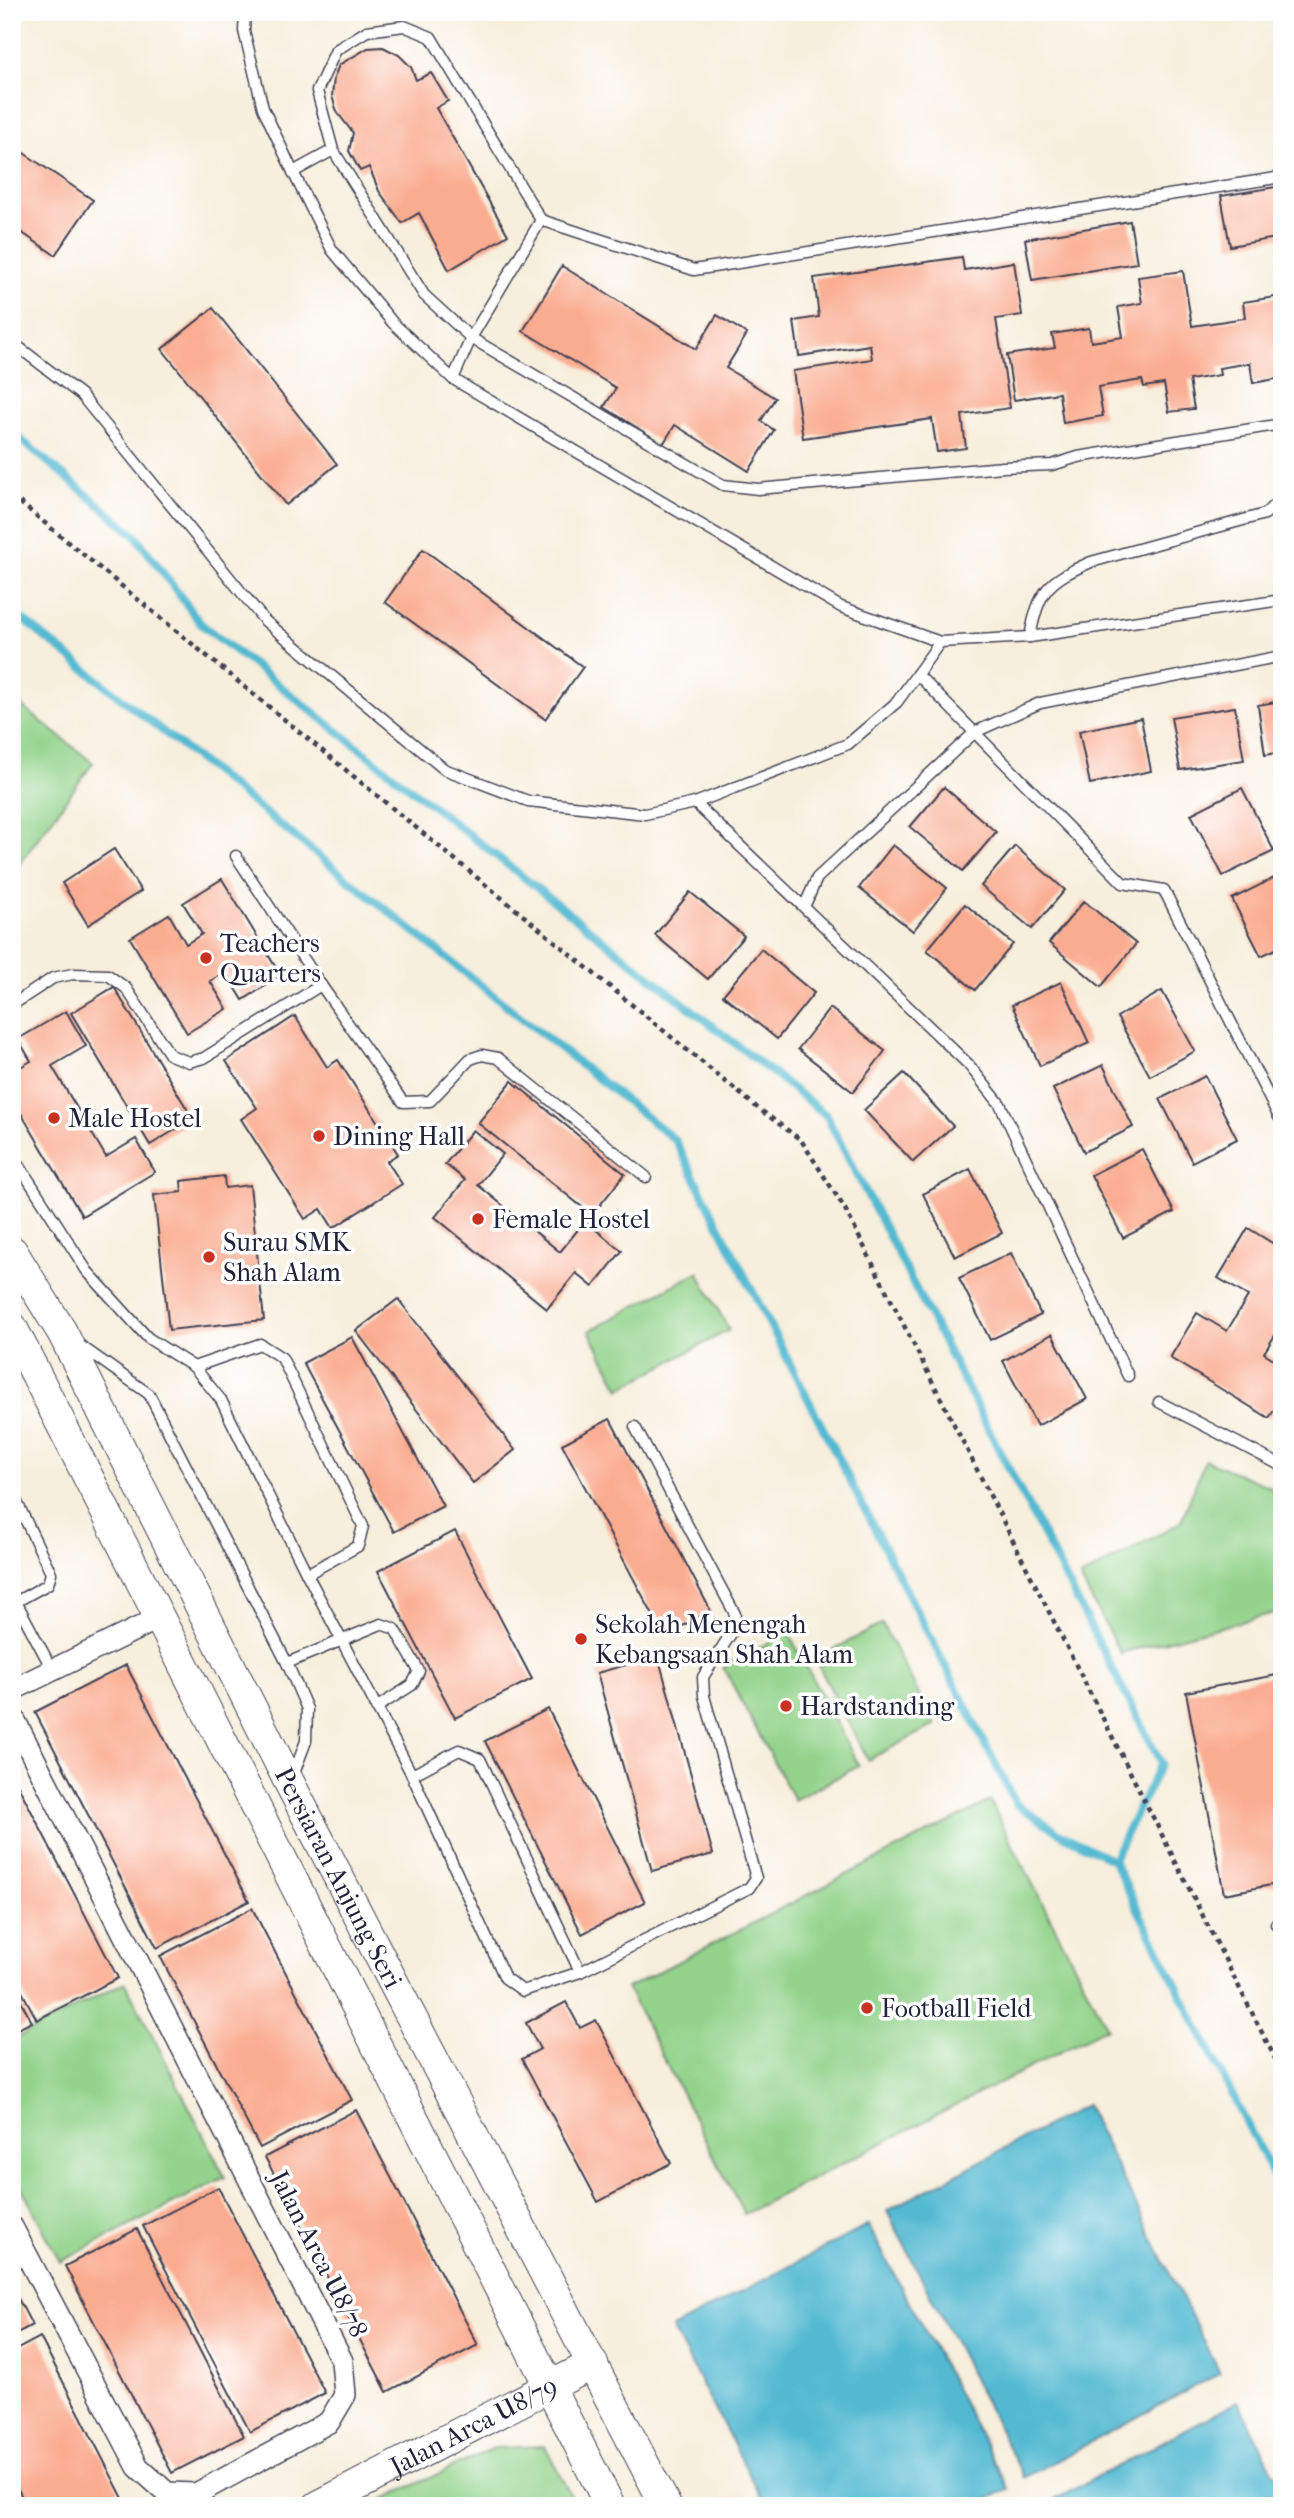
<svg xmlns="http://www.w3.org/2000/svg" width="1294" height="2518" font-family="'IM FELL French Canon',serif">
<rect width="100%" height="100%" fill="#fff"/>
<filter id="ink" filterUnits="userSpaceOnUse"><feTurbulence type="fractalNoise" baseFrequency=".0143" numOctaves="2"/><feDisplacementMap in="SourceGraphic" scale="14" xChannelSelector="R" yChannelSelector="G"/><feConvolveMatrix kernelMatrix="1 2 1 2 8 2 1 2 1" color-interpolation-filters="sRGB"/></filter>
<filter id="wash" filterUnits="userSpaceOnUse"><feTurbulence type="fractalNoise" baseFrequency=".00686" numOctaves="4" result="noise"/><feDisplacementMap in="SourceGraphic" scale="28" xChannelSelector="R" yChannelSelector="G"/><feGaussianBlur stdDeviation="1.57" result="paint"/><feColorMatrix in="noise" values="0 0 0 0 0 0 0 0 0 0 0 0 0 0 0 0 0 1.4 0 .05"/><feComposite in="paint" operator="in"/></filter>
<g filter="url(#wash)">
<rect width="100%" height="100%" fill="#f7eedc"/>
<g fill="#93d38b" stroke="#5a7a63" stroke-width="2">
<path d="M 12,698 L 93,763 L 12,874 Z"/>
<path d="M 698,1272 L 729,1330 L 620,1389 L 589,1331 Z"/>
<path d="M 1205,1460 L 1282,1492 L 1282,1611 L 1120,1653 L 1080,1578 L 1181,1522 Z"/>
<path d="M 882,1624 L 935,1725 L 868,1760 L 815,1659 Z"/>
<path d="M 788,1632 L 859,1766 L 794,1800 L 723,1667 Z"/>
<path d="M 990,1801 L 1107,2028 L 744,2214 L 627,1988 Z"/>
<path d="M 125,1982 L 225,2177 L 60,2262 L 12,2169 L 12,2040 Z"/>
<path d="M 545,2446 L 576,2506 L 369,2506 L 494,2448 Z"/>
</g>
<g fill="#53b9d1" stroke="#3a6e86" stroke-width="2">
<path d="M 1086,2105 L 1220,2373 L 1024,2478 L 887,2211 Z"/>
<path d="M 868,2225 L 1009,2489 L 975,2506 L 766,2506 L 672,2328 Z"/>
<path d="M 1238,2401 L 1282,2489 L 1282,2506 L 1043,2506 Z"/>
</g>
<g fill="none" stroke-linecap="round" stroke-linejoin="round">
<g stroke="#53b9d1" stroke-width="8">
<path d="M 12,432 L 135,535 L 201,624 L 826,1115 L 1161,1763 L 1113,1860"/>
<path d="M 12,611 L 675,1140 L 1016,1804 L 1061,1834 L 1113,1860 L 1282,2193"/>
</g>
</g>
<g id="blocks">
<g fill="#faac90">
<path d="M 383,47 L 399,55 L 411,67 L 416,80 L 431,73 L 448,101 L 436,108 L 508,235 L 449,270 L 419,213 L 402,223 L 379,191 L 369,167 L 360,171 L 349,151 L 353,133 L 337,112 L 332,96 L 334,78 L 339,65 L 368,48 Z"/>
<path d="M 12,145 L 93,200 L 55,255 L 12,226 Z"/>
<path d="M 1282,186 L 1282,237 L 1230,246 L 1221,196 Z"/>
<path d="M 1130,221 L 1137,263 L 1032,280 L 1025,239 Z"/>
<path d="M 962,257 L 964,270 L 1014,262 L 1022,315 L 996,319 L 1010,408 L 962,415 L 966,448 L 937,452 L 932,419 L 803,438 L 793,371 L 872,359 L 870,345 L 799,356 L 794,321 L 819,317 L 814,278 Z"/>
<path d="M 562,266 L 696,349 L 717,315 L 747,334 L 726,368 L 775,398 L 761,421 L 774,430 L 749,471 L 675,425 L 663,444 L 604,407 L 616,388 L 523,331 Z"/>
<path d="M 1183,271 L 1192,326 L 1245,318 L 1243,302 L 1281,296 L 1282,378 L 1253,383 L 1250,363 L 1219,368 L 1220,375 L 1189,380 L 1194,409 L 1169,412 L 1164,384 L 1144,387 L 1142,380 L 1098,387 L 1103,416 L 1063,423 L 1059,393 L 1014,400 L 1007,355 L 1055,348 L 1052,334 L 1089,328 L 1091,342 L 1123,337 L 1118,307 L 1142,303 L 1138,277 Z"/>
<path d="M 213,308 L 337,464 L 286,505 L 162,349 Z"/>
<path d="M 423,549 L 583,667 L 545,719 L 385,602 Z"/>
<path d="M 1282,701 L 1282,752 L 1265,755 L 1258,705 Z"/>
<path d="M 1235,707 L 1244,760 L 1180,770 L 1171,717 Z"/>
<path d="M 1141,718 L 1151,771 L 1090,784 L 1079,731 Z"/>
<path d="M 944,787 L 996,832 L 963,871 L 910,827 Z"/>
<path d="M 1242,788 L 1274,851 L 1223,876 L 1191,814 Z"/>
<path d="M 893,845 L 947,888 L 913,931 L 859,888 Z"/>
<path d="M 1015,846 L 1065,890 L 1032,929 L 981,886 Z"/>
<path d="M 114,849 L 141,891 L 88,925 L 62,883 Z"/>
<path d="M 1282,874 L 1282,946 L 1261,956 L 1232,899 Z"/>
<path d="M 222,879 L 281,976 L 243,1000 L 226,972 L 210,981 L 227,1009 L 187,1033 L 130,938 L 169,914 L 186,944 L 202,934 L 183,903 Z"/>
<path d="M 690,892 L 744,936 L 708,979 L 655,935 Z"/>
<path d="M 1084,901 L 1136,944 L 1101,987 L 1049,943 Z"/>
<path d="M 965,904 L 1013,944 L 975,990 L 927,950 Z"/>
<path d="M 761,949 L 814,993 L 777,1039 L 723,995 Z"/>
<path d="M 1061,982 L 1089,1043 L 1040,1066 L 1012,1005 Z"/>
<path d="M 114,987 L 193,1119 L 150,1145 L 71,1013 Z"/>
<path d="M 1162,991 L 1195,1051 L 1150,1076 L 1117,1017 Z"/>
<path d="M 830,1008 L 885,1051 L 853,1092 L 798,1049 Z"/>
<path d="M 66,1011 L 86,1046 L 52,1066 L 106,1157 L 136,1139 L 155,1172 L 82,1216 L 12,1098 L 12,1072 L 31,1061 L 18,1039 Z"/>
<path d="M 295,1016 L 327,1067 L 338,1060 L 398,1154 L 387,1161 L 402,1184 L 333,1228 L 321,1209 L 305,1219 L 241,1119 L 257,1108 L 226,1061 Z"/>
<path d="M 1103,1065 L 1133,1127 L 1084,1152 L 1053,1089 Z"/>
<path d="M 904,1073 L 953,1126 L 913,1162 L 864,1110 Z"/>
<path d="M 1205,1076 L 1237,1139 L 1192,1162 L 1160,1099 Z"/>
<path d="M 512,1081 L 625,1174 L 592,1215 L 478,1123 Z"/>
<path d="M 473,1130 L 503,1154 L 478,1185 L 560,1252 L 585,1221 L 622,1251 L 593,1287 L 576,1273 L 547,1309 L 435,1217 L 465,1180 L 445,1164 Z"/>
<path d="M 1142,1149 L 1174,1212 L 1123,1238 L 1091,1175 Z"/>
<path d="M 970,1169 L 1002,1233 L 955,1257 L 923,1194 Z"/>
<path d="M 224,1176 L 225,1188 L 250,1185 L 264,1320 L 169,1330 L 154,1195 L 182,1192 L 181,1181 Z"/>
<path d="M 1248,1228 L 1282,1249 L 1282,1324 L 1264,1353 L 1282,1364 L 1282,1398 L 1269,1418 L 1170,1358 L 1197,1313 L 1227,1331 L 1248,1296 L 1218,1278 Z"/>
<path d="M 1011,1253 L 1041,1315 L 990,1340 L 959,1278 Z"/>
<path d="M 398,1299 L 515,1450 L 473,1483 L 356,1331 Z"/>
<path d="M 1052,1334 L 1087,1399 L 1037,1426 L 1003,1361 Z"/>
<path d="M 352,1337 L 443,1506 L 394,1532 L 303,1363 Z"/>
<path d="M 610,1419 L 711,1611 L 664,1636 L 562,1444 Z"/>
<path d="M 455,1531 L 532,1679 L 455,1718 L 378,1571 Z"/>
<path d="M 658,1656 L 713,1854 L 652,1871 L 597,1673 Z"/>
<path d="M 126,1665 L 249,1901 L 157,1948 L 35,1712 Z"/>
<path d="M 1277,1675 L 1282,1699 L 1282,1883 L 1224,1894 L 1186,1692 Z"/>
<path d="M 548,1709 L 645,1902 L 582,1934 L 485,1741 Z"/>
<path d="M 12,1774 L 118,1978 L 37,2020 L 12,1973 Z"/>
<path d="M 252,1908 L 352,2100 L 260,2148 L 160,1956 Z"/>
<path d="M 12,1985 L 32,2022 L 12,2032 Z"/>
<path d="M 566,2002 L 580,2028 L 596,2020 L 671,2163 L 598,2202 L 522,2059 L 540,2049 L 526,2023 Z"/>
<path d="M 356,2110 L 478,2345 L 387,2392 L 265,2157 Z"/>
<path d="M 218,2187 L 325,2393 L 250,2432 L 143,2226 Z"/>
<path d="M 137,2229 L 244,2436 L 172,2473 L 65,2266 Z"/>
<path d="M 12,2287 L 32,2325 L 12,2336 Z"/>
<path d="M 40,2337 L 127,2506 L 27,2506 L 12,2478 L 12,2352 Z"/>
</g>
</g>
</g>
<g filter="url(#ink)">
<use href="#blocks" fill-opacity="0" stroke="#424153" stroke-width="2"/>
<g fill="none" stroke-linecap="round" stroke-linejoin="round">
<g stroke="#424153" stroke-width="13">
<g id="lane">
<path d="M 245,12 L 244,31 L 263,108 L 293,172 L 332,250 L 393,323 L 453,379 L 841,607 L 940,642 L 1030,637 L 1282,600"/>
<path d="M 293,172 L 333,150"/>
<path d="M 541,220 L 694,270 L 1282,177"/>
<path d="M 12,342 L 81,395 L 264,620 L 444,769 L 528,801 L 645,814 L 695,803 L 848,744 L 897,702 L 940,642"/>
<path d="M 453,379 L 471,338 L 541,220 L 431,37 L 404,26 L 367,31 L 336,50 L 317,91 L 333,150 L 424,295 L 471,338 L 723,485 L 758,489 L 1003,467 L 1052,465 L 1078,457 L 1282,424"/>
<path d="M 1030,637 C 1039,589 1048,581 1091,562 L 1265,514 L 1282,497"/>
<path d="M 917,674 L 1123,883 L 1164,890 L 1279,1117"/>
<path d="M 695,803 L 968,1064 L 1000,1104 L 1128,1376"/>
<path d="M 236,856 L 321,985 L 403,1102 L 430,1101 L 470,1059 L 482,1055 L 498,1058 L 646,1177"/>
<path d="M 804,907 L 817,878 L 975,732 L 1040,703 L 1282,656"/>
<path d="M 12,1005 L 53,978 L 73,974 L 108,975 L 126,988 L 170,1055 L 189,1062 L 204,1058 L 321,985"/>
<path d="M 12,1154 L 87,1271 L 148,1338 L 194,1367 L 221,1400 L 307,1574 L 412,1775 L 505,1978 L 523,1991 L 580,1972 L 749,1888 L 756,1878 L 704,1696 L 703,1677 L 732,1632 L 735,1614 L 635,1427"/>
<path d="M 78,1344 L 149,1394 L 287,1663 L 307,1709 L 306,1741 L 293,1776"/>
<path d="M 194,1367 L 260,1344 L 282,1358 L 363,1526 L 358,1546 L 307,1574"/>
<path d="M 1159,1402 L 1282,1466"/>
<path d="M 12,1492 L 51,1573 L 48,1584 L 12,1604"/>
<path d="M 12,1594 L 53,1671"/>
<path d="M 287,1663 L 381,1624 L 395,1629 L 419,1671 L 412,1685 L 376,1708"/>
<path d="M 412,1775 L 459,1750 L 480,1759 L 580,1972"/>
<path d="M 1276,1924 L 1282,1922"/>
</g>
</g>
<g stroke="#424153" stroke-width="24">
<g id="street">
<path d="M 12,1690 L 159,1618"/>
<path d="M 12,1715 L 342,2361 L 345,2395 L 329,2422 L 196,2494 L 167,2493 L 138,2467 L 12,2227"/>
</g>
</g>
<g stroke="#424153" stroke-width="32">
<g id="secondary">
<path id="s1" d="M 12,1251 L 62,1332 L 290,1784 L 666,2506"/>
<path d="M 12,1327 L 610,2506"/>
<path id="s2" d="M 318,2506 L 593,2364"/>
</g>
</g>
<path stroke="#424153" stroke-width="4.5" stroke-dasharray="5 5" stroke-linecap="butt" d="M 12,496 L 759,1109 L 801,1140 L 845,1209 L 1282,2072"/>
<use href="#lane" stroke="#fff" stroke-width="10"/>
<use href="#street" stroke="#fff" stroke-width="21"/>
<use href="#secondary" stroke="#fff" stroke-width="30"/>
</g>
</g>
<g fill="#c8321e" stroke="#fff" stroke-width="2.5">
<circle cx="206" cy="958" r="7"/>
<circle cx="54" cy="1118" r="7"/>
<circle cx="319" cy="1136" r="7"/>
<circle cx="478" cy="1219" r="7"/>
<circle cx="209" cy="1257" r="7"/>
<circle cx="581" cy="1639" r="7"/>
<circle cx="786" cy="1706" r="7"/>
<circle cx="867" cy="2008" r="7"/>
</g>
<g text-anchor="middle" stroke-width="7" stroke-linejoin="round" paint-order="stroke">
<g font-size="26" fill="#22223b" stroke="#fff" text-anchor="start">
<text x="220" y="952">Teachers<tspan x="220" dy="30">Quarters</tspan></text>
<text x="68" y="1127">Male Hostel</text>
<text x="333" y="1145">Dining Hall</text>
<text x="492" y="1228">Female Hostel</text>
<text x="223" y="1251">Surau SMK<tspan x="223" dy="30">Shah Alam</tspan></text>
<text x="595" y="1633">Sekolah Menengah<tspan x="595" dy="30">Kebangsaan Shah Alam</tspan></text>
<text x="800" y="1715">Hardstanding</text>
<text x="881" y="2017">Football Field</text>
</g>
<g font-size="26" fill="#22223b" stroke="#fff">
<text dy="9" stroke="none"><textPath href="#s1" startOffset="707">Persiaran Anjung Seri</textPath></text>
<text transform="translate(319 2254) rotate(63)" y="9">Jalan Arca U8/78</text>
<text dy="9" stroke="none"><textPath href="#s2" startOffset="175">Jalan Arca U8/79</textPath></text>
</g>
</g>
<rect width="1294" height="2518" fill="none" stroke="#fff" stroke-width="42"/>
</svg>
